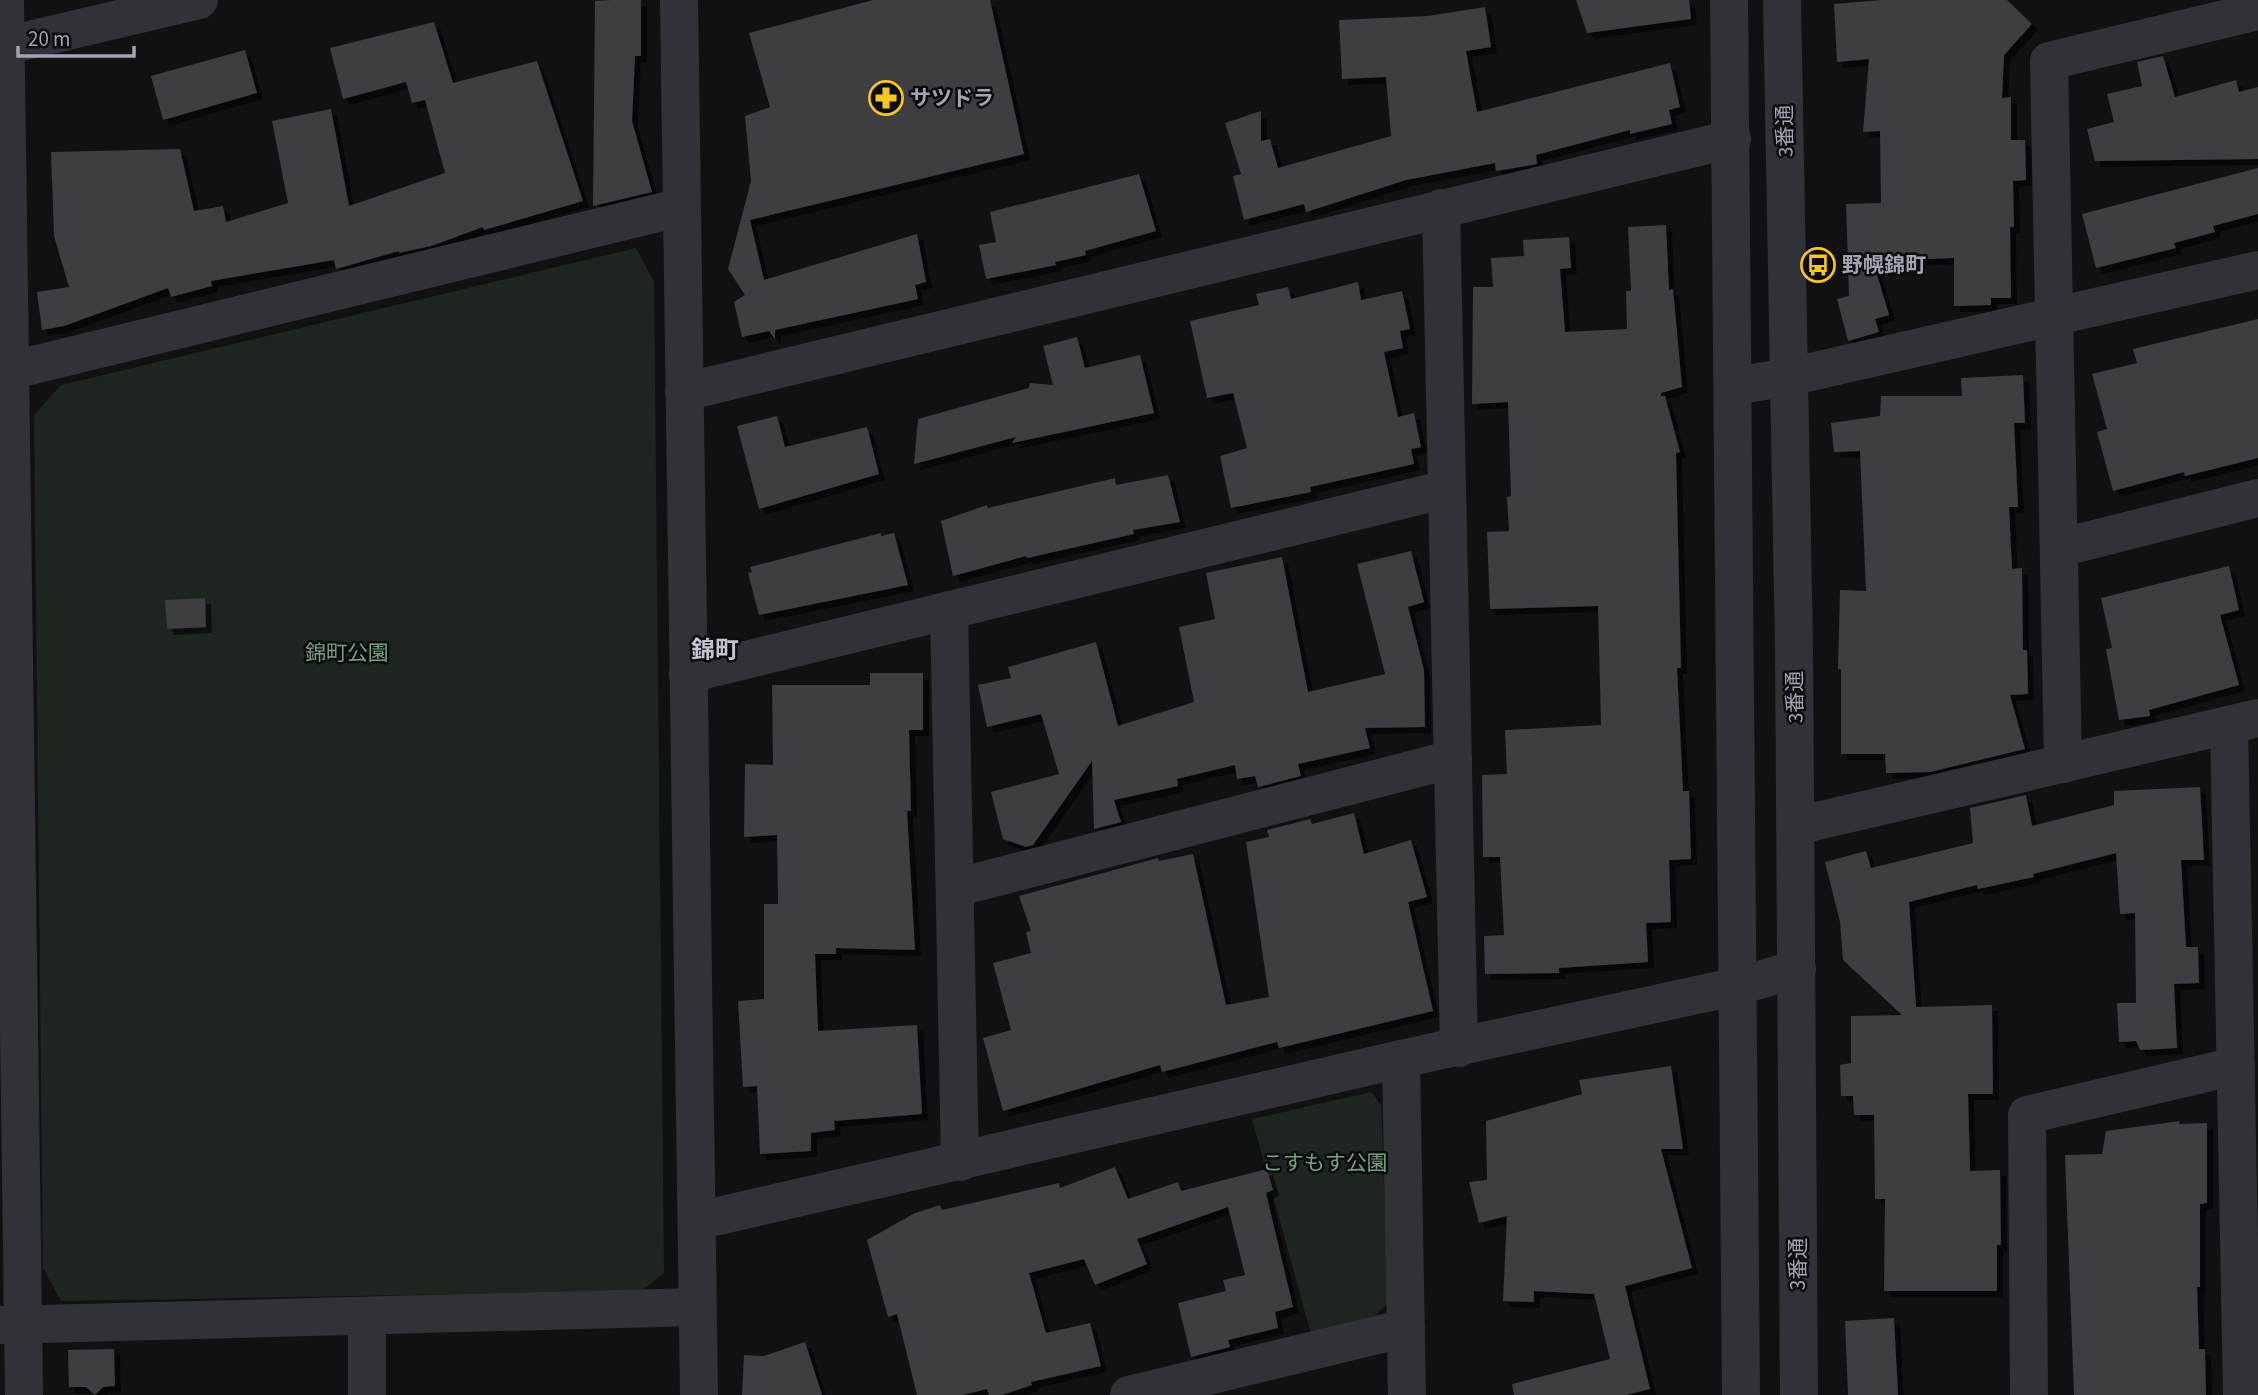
<svg xmlns="http://www.w3.org/2000/svg" width="2258" height="1395" font-family="'Source Sans 3','Noto Sans JP',sans-serif">
<defs>
<filter id="shadow"><feDropShadow dx="6" dy="6" stdDeviation="0" flood-color="#0009"/></filter>
</defs>
<rect width="100%" height="100%" fill="#111112"/>
<g fill="#1d251e">
<path d="M 636,248 L 654,282 L 664,1273 L 641,1291 L 61,1301 L 43,1268 L 34,415 L 61,385 Z"/>
<path d="M 1371,1092 L 1381,1105 L 1388,1302 L 1373,1318 L 1311,1334 L 1252,1119 Z"/>
</g>
<g fill="#3c3c42" filter="url(#shadow)">
<path d="M 611,0 L 641,0 L 641,56 L 635,56 L 632,121 L 652,192 L 593,206 L 595,1 Z"/>
<path d="M 873,0 L 990,0 L 1024,154 L 750,220 L 764,280 L 917,234 L 926,282 L 915,285 L 918,299 L 775,330 L 775,339 L 769,331 L 742,337 L 734,302 L 745,295 L 728,269 L 751,181 L 745,116 L 770,107 L 749,33 Z"/>
<path d="M 1576,0 L 1689,0 L 1691,19 L 1587,33 Z"/>
<path d="M 1881,0 L 2007,0 L 2032,24 L 2004,55 L 2002,98 L 2011,97 L 2011,140 L 2025,140 L 2026,180 L 2013,181 L 2014,227 L 2010,227 L 2011,298 L 1991,298 L 1991,305 L 1954,306 L 1954,258 L 1873,261 L 1889,315 L 1875,319 L 1879,332 L 1848,341 L 1837,299 L 1849,296 L 1846,204 L 1881,203 L 1880,131 L 1863,132 L 1869,59 L 1837,62 L 1834,4 Z"/>
<path d="M 1485,7 L 1491,47 L 1466,51 L 1477,112 L 1670,63 L 1680,107 L 1669,110 L 1672,124 L 1630,134 L 1630,130 L 1536,155 L 1537,164 L 1496,171 L 1495,163 L 1406,180 L 1306,212 L 1304,204 L 1244,220 L 1233,176 L 1241,174 L 1225,123 L 1261,111 L 1261,141 L 1270,139 L 1278,168 L 1391,136 L 1386,77 L 1342,79 L 1339,20 L 1428,16 Z"/>
<path d="M 434,22 L 453,83 L 537,61 L 583,201 L 484,230 L 483,227 L 431,246 L 399,253 L 399,251 L 336,269 L 334,260 L 211,281 L 212,286 L 171,297 L 168,288 L 64,326 L 42,330 L 37,292 L 69,287 L 54,236 L 51,152 L 180,149 L 194,211 L 223,206 L 226,222 L 288,203 L 272,121 L 331,109 L 349,206 L 445,173 L 425,100 L 412,103 L 406,82 L 343,99 L 330,48 Z"/>
<path d="M 245,50 L 257,93 L 163,120 L 151,76 Z"/>
<path d="M 2163,56 L 2175,97 L 2236,80 L 2239,92 L 2258,87 L 2258,159 L 2095,161 L 2087,129 L 2114,122 L 2107,94 L 2142,86 L 2137,62 Z"/>
<path d="M 2258,168 L 2258,214 L 2213,226 L 2215,232 L 2174,243 L 2176,248 L 2096,268 L 2082,214 Z"/>
<path d="M 1139,174 L 1156,231 L 1085,251 L 1086,255 L 1055,262 L 1056,265 L 986,279 L 979,245 L 996,242 L 990,212 Z"/>
<path d="M 1666,225 L 1669,290 L 1673,289 L 1682,387 L 1661,393 L 1661,396 L 1665,396 L 1680,452 L 1676,453 L 1681,668 L 1677,668 L 1683,791 L 1689,791 L 1691,859 L 1669,860 L 1671,922 L 1646,923 L 1648,962 L 1559,968 L 1559,973 L 1485,974 L 1484,936 L 1504,935 L 1500,857 L 1483,857 L 1482,775 L 1507,774 L 1505,730 L 1601,725 L 1598,606 L 1490,609 L 1487,532 L 1509,531 L 1507,497 L 1511,496 L 1508,402 L 1472,404 L 1473,287 L 1493,287 L 1491,258 L 1524,256 L 1523,240 L 1569,237 L 1571,268 L 1560,269 L 1565,332 L 1627,329 L 1626,291 L 1631,291 L 1628,227 Z"/>
<path d="M 1358,282 L 1361,300 L 1402,291 L 1410,329 L 1400,331 L 1403,348 L 1384,352 L 1398,417 L 1414,413 L 1421,447 L 1411,449 L 1414,464 L 1310,487 L 1311,492 L 1231,508 L 1220,456 L 1247,448 L 1233,393 L 1207,398 L 1190,321 L 1259,305 L 1256,294 L 1288,287 L 1291,299 Z"/>
<path d="M 2258,319 L 2258,458 L 2185,476 L 2184,472 L 2113,491 L 2097,432 L 2107,429 L 2092,374 L 2137,363 L 2133,349 Z"/>
<path d="M 1077,337 L 1085,368 L 1140,355 L 1154,413 L 1012,443 L 1016,437 L 914,464 L 918,419 L 1029,388 L 1030,383 L 1053,385 L 1043,346 Z"/>
<path d="M 2023,375 L 2025,423 L 2014,423 L 2018,507 L 2009,507 L 2012,569 L 2022,568 L 2023,650 L 2027,650 L 2028,694 L 2010,695 L 2025,749 L 1930,772 L 1886,773 L 1885,754 L 1841,754 L 1841,669 L 1838,669 L 1840,590 L 1866,591 L 1860,451 L 1834,452 L 1831,423 L 1880,416 L 1881,396 L 1962,396 L 1961,378 Z"/>
<path d="M 777,416 L 785,447 L 867,427 L 879,474 L 759,509 L 737,426 Z"/>
<path d="M 1168,475 L 1180,522 L 1133,530 L 1134,534 L 1027,558 L 1026,556 L 953,576 L 941,521 L 987,505 L 988,508 L 1115,478 L 1116,485 Z"/>
<path d="M 881,533 L 881,536 L 894,533 L 908,585 L 759,615 L 748,573 L 752,572 L 750,567 Z"/>
<path d="M 1411,551 L 1424,602 L 1408,607 L 1424,670 L 1425,727 L 1365,728 L 1370,748 L 1298,764 L 1301,776 L 1258,787 L 1255,776 L 1237,779 L 1235,765 L 1177,779 L 1178,786 L 1114,800 L 1121,822 L 1094,829 L 1092,761 L 1033,845 L 1026,847 L 1003,839 L 991,792 L 1059,774 L 1041,714 L 987,727 L 978,685 L 1011,678 L 1008,667 L 1096,642 L 1118,726 L 1194,702 L 1179,627 L 1215,619 L 1206,573 L 1282,557 L 1308,692 L 1385,674 L 1357,564 Z"/>
<path d="M 2229,566 L 2239,610 L 2220,615 L 2239,685 L 2149,710 L 2150,716 L 2119,720 L 2106,649 L 2112,648 L 2101,598 Z"/>
<path d="M 205,598 L 206,627 L 167,629 L 165,600 Z"/>
<path d="M 870,673 L 923,673 L 923,730 L 909,730 L 911,811 L 907,811 L 915,950 L 836,948 L 836,954 L 815,954 L 818,1031 L 917,1025 L 922,1114 L 834,1121 L 835,1130 L 811,1133 L 811,1151 L 760,1154 L 757,1086 L 743,1087 L 738,1001 L 764,999 L 764,904 L 778,904 L 777,835 L 744,837 L 745,764 L 773,765 L 772,685 L 870,685 Z"/>
<path d="M 2200,787 L 2204,860 L 2181,860 L 2186,947 L 2198,947 L 2199,983 L 2174,984 L 2177,1048 L 2140,1050 L 2136,1041 L 2119,1042 L 2117,1003 L 2136,1003 L 2135,913 L 2120,914 L 2116,853 L 2033,874 L 2034,877 L 1978,889 L 1977,885 L 1909,902 L 1916,1007 L 1992,1005 L 1993,1094 L 1968,1094 L 1970,1171 L 2000,1170 L 2001,1245 L 1997,1245 L 1997,1291 L 1884,1291 L 1885,1199 L 1875,1199 L 1874,1115 L 1854,1115 L 1853,1096 L 1841,1096 L 1840,1065 L 1851,1063 L 1851,1016 L 1902,1015 L 1843,960 L 1840,922 L 1825,862 L 1866,851 L 1871,868 L 1973,843 L 1970,808 L 2026,795 L 2032,826 L 2114,805 L 2114,791 Z"/>
<path d="M 1354,813 L 1364,854 L 1411,840 L 1427,897 L 1408,902 L 1433,1011 L 1279,1048 L 1277,1042 L 1162,1072 L 1160,1065 L 1003,1111 L 983,1038 L 1011,1030 L 993,963 L 1031,953 L 1026,932 L 1031,931 L 1019,896 L 1158,858 L 1159,861 L 1193,854 L 1226,1005 L 1269,997 L 1246,842 L 1269,837 L 1267,830 L 1310,819 L 1312,824 Z"/>
<path d="M 1671,1066 L 1683,1149 L 1661,1149 L 1692,1268 L 1625,1286 L 1650,1389 L 1626,1395 L 1514,1395 L 1512,1384 L 1610,1359 L 1594,1294 L 1534,1291 L 1534,1302 L 1503,1301 L 1507,1216 L 1479,1223 L 1469,1182 L 1487,1180 L 1486,1121 L 1582,1094 L 1579,1080 Z"/>
<path d="M 2180,1121 L 2179,1124 L 2207,1123 L 2207,1203 L 2200,1204 L 2200,1287 L 2197,1287 L 2199,1349 L 2205,1349 L 2206,1395 L 2074,1395 L 2065,1155 L 2102,1154 L 2106,1131 Z"/>
<path d="M 1115,1167 L 1128,1199 L 1178,1182 L 1181,1191 L 1267,1169 L 1273,1190 L 1266,1193 L 1293,1307 L 1275,1312 L 1278,1328 L 1228,1340 L 1230,1347 L 1191,1357 L 1178,1303 L 1226,1291 L 1223,1280 L 1245,1275 L 1228,1207 L 1137,1239 L 1147,1264 L 1095,1285 L 1084,1259 L 1029,1273 L 1046,1333 L 1090,1323 L 1101,1366 L 1031,1382 L 1032,1385 L 1002,1395 L 989,1395 L 987,1389 L 962,1395 L 917,1395 L 897,1314 L 888,1317 L 867,1240 L 915,1213 L 940,1205 L 942,1210 L 1059,1183 L 1060,1188 Z"/>
<path d="M 1894,1318 L 1898,1395 L 1848,1395 L 1845,1321 Z"/>
<path d="M 805,1342 L 822,1395 L 742,1395 L 744,1355 L 764,1356 Z"/>
<path d="M 114,1349 L 115,1386 L 103,1387 L 95,1395 L 86,1387 L 69,1387 L 68,1350 Z"/>
</g>
<g fill="none" stroke-linecap="round" stroke-linejoin="round">
<g stroke="#313237" stroke-width="38">
<path d="M 5,0 L 24,1395"/>
<path d="M 679,0 L 699,1395"/>
<path d="M 1441,208 L 1459,1048"/>
<path d="M 9,371 L 682,207"/>
<path d="M 1734,386 L 1789,377 L 2258,270"/>
<path d="M 684,392 L 1732,139"/>
<path d="M 2059,548 L 2258,498"/>
<path d="M 949,610 L 960,1162"/>
<path d="M 688,674 L 1447,489"/>
<path d="M 2229,725 L 2242,1395"/>
<path d="M 2063,764 L 2049,61 L 2258,11"/>
<path d="M 1796,826 L 2258,718"/>
<path d="M 955,888 L 1453,759"/>
<path d="M 1401,1059 L 1407,1395"/>
<path d="M 697,1221 L 1401,1059 L 1738,986 L 1797,969"/>
<path d="M 0,1325 L 698,1307"/>
<path d="M 367,1395 L 367,1316"/>
<path d="M 1129,1395 L 1406,1328"/>
<path d="M 2029,1395 L 2027,1115 L 2236,1066"/>
</g>
<g stroke="#313237" stroke-width="38">
<path d="M 1729,0 L 1741,1395"/>
<path d="M 1782,0 L 1794,648 L 1799,1395"/>
<path d="M 0,47 L 199,0"/>
</g>
</g>
<defs>
<g id="pharmacy-ring" transform="scale(1.75)"><circle r="9.5" fill="#0c0c0d" stroke="#fac721" stroke-width="1.5"/><path d="M-2-6h4v4h4v4h-4v4h-4v-4h-4v-4h4Z" fill="#fac721"/></g>
<g id="bus-ring" transform="scale(1.75)"><circle r="9.5" fill="#0c0c0d" stroke="#fac721" stroke-width="1.5"/><path d="M-5-6H5V4H4V6H2V4H-2V6H-4V4H-5ZM-3.5-4V0h7V-4ZM-3.5 1.2v1.5H-2V1.2ZM2 1.2v1.5H3.5V1.2Z" fill="#fac721"/></g>
</defs>
<g fill-rule="evenodd">
<use href="#pharmacy-ring" x="886" y="98"/>
<use href="#bus-ring" x="1818" y="265"/>
</g>
<g text-anchor="middle" stroke-width="5" stroke-linejoin="round" paint-order="stroke">
<g font-size="21" font-weight="bold" fill="#a1a5b4" stroke="#0c0c0d" text-anchor="start">
<text x="910" y="105">サツドラ</text>
<text x="1842" y="272">野幌錦町</text>
</g>
<g font-size="21" fill="#a1a5b4" stroke="#0c0c0d">
<text transform="translate(1785 131) rotate(-91)" y="7">3番通</text>
<text transform="translate(1795 697) rotate(-91)" y="7">3番通</text>
<text transform="translate(1798 1264) rotate(-90)" y="7">3番通</text>
</g>
<g font-size="21" fill="#77a07e" stroke="#0c0c0d">
<text x="347" y="660">錦町公園</text>
<text x="1325" y="1170">こすもす公園</text>
</g>
<g font-size="24" font-weight="bold" fill="#c2c4d0" stroke="#0c0c0d">
<text x="715" y="658">錦町</text>
</g>
</g>
<path d="M18 46v10h116v-10" fill="none" stroke="#a1a5b4" stroke-width="3.5"/>
<text x="28" y="46" font-size="21" fill="#a1a5b4" stroke="#0c0c0d" stroke-width="5" paint-order="stroke">20 m</text>
</svg>
